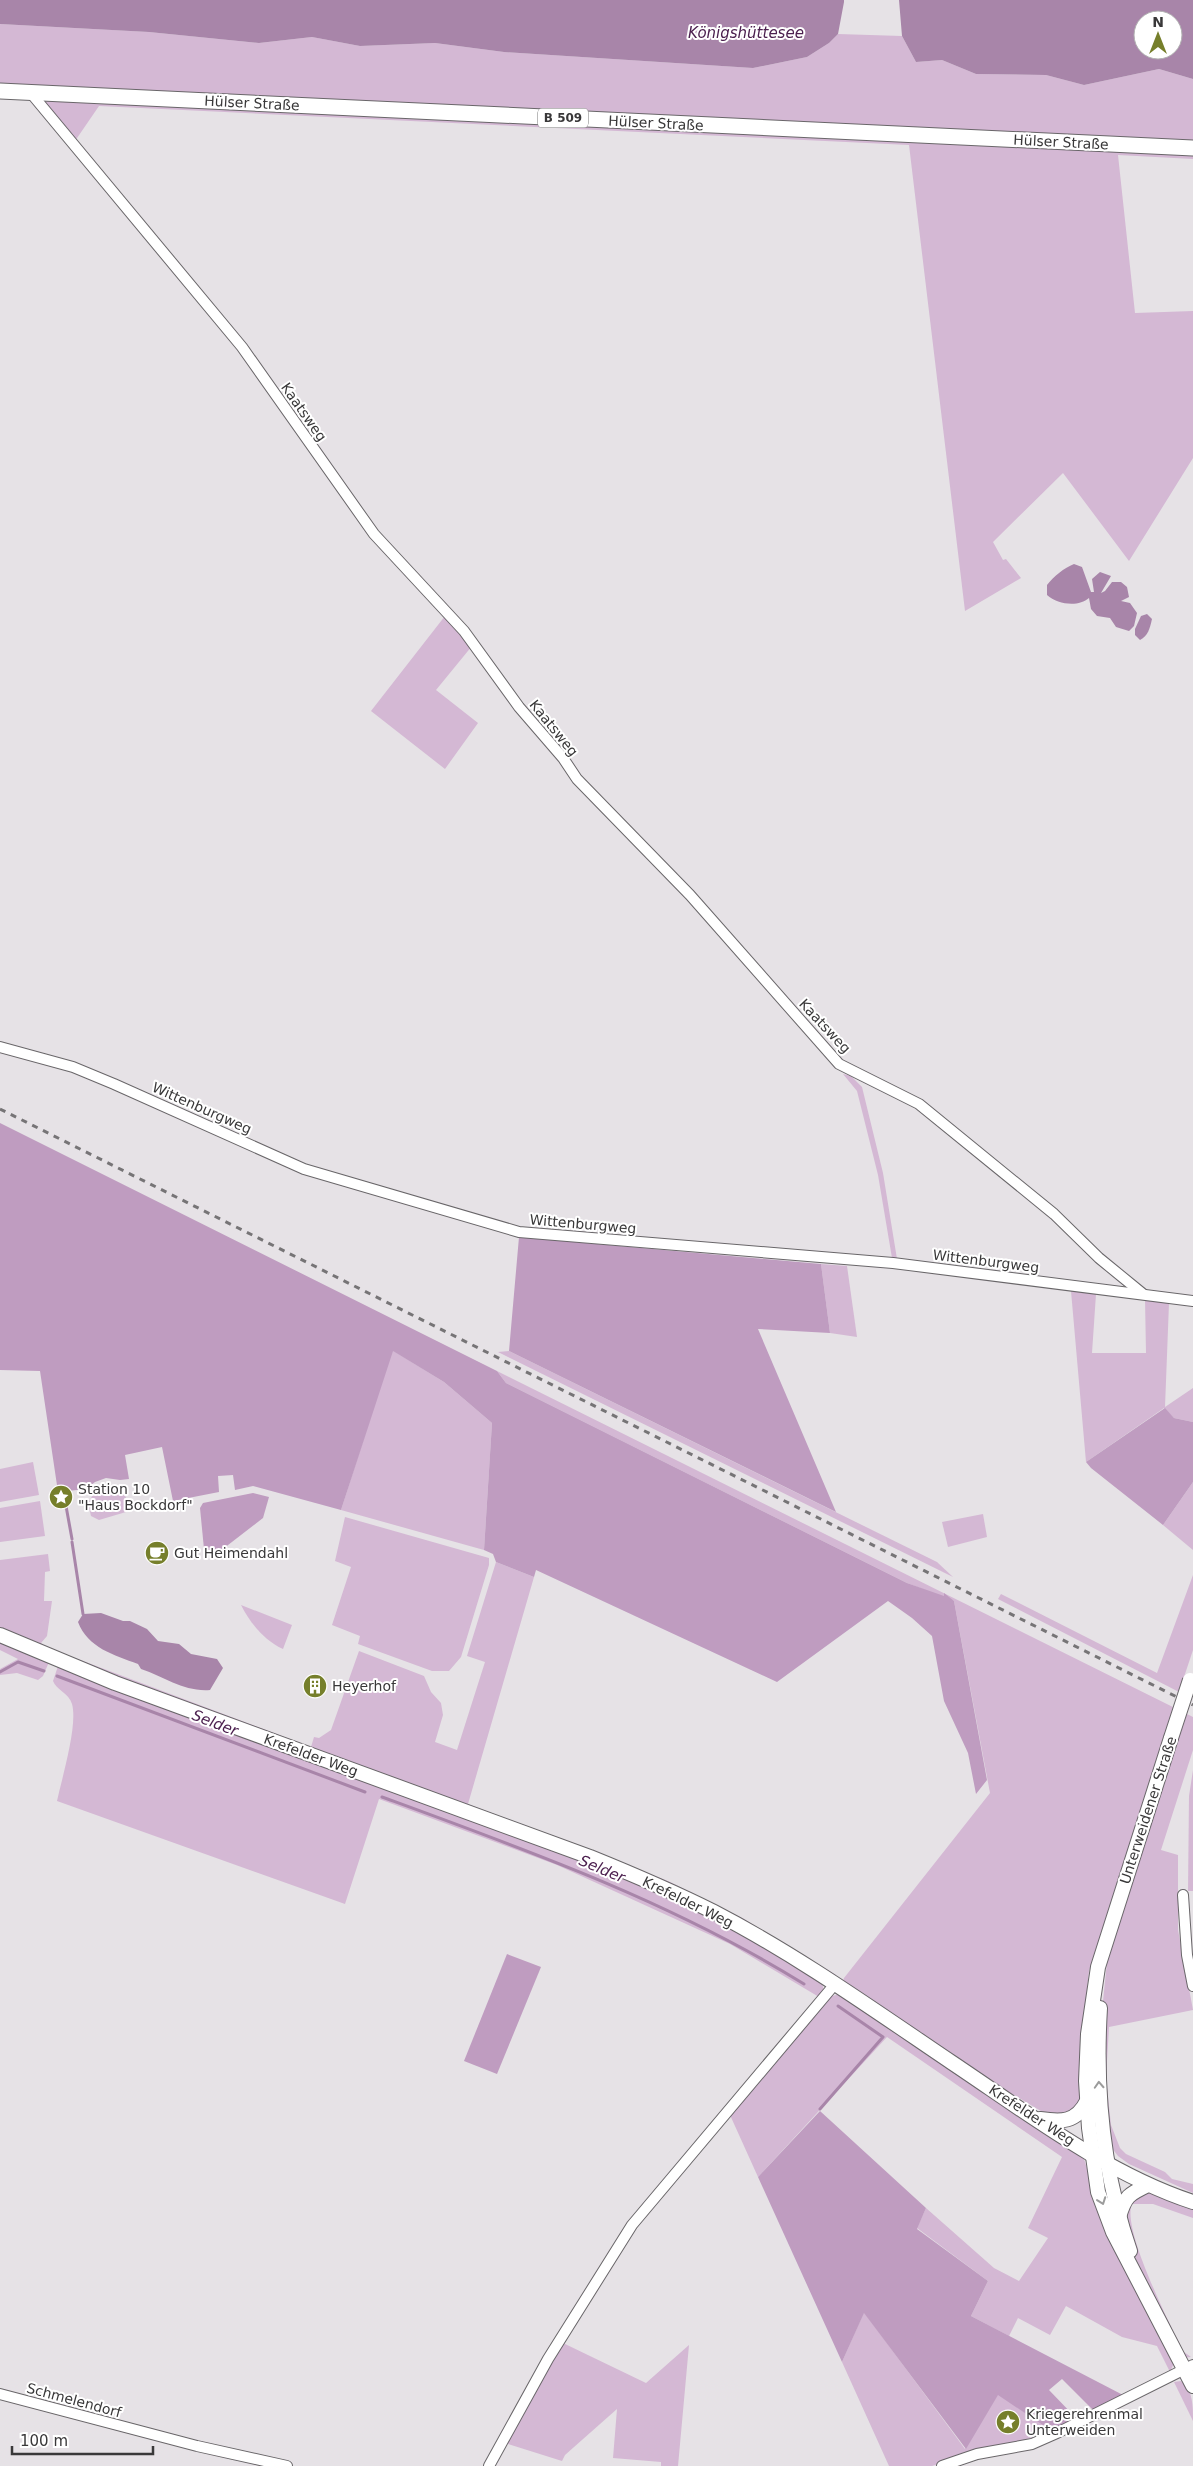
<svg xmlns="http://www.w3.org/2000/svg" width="1193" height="2466" font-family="'DejaVu Sans',sans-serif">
<rect width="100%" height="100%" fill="#e6e2e6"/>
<g fill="#d4b8d4">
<path d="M 0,24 L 149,32 L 259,43 L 312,37 L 360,46 L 435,43 L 504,52 L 753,68 L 807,57 L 829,43 L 838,34 L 902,36 L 916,62 L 942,60 L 976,74 L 1046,75 L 1084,85 L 1159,69 L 1193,79 L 1193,144 L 0,86 Z"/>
<path d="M 44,98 L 1193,153 L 1193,159 L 1118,155 L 1135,313 L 1193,311 L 1193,458 L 1129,561 L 1063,473 L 993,542 L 1003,560 L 1006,559 L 1021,578 L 965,611 L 909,145 L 99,106 L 75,141 L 41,103 Z"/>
<path d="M 445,616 L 472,646 L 436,690 L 478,723 L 445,769 L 371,711 Z"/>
<path d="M 843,1074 L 851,1076 L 862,1087 L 883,1173 L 897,1259 L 892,1258 L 878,1175 L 857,1091 Z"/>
<path d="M 821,1264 L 847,1266 L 857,1337 L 830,1333 Z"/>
<path d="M 1071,1291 L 1096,1294 L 1092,1353 L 1146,1353 L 1145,1299 L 1169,1303 L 1165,1407 L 1193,1388 L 1193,1422 L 1174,1418 L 1164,1408 L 1086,1462 Z"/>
<path d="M 392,1350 L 444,1382 L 492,1423 L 484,1550 L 341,1510 Z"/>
<path d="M 509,1351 L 937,1562 L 953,1577 L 498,1352 Z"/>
<path d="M 497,1371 L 1193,1717 L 1193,1750 L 1161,1850 L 1178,1855 L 1178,1930 L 1193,2010 L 1109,2027 L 1106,2078 L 1111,2125 L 1120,2148 L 1126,2154 L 1165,2172 L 1172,2179 L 1193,2184 L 1193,2193 L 1129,2164 L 1118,2156 L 1111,2147 L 1107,2126 L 1101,2021 L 1107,1962 L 1184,1720 L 1172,1715 L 1089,1971 L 1080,2052 L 1081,2099 L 1076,2108 L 1065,2117 L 1046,2114 L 995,2084 L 842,1984 L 844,1978 L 990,1793 L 954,1601 L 907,1583 L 506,1383 Z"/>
<path d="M 33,1462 L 39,1495 L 0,1502 L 0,1469 Z"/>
<path d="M 1193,1482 L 1193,1550 L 1163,1525 Z"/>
<path d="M 107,1486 L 121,1489 L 129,1503 L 126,1512 L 99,1520 L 91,1516 L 88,1503 L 94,1493 Z"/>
<path d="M 40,1501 L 45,1536 L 0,1542 L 0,1508 Z"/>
<path d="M 983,1514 L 987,1537 L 948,1547 L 942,1522 Z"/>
<path d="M 345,1517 L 489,1558 L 489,1565 L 461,1657 L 449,1671 L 432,1671 L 358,1644 L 360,1636 L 332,1625 L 351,1567 L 335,1561 Z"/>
<path d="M 48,1554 L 50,1571 L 45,1572 L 44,1601 L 52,1601 L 47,1636 L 41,1643 L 46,1647 L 44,1650 L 0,1630 L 0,1560 Z"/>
<path d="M 496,1562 L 534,1577 L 468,1804 L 668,1881 L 744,1919 L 836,1975 L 832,1977 L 741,1922 L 67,1659 L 67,1655 L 311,1747 L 314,1737 L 319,1738 L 331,1730 L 359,1651 L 424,1676 L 431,1692 L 441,1703 L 443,1715 L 435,1742 L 457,1750 L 485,1662 L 467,1656 Z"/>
<path d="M 1193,1575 L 1193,1650 L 1179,1692 L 998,1599 L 1001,1594 L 1157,1673 Z"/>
<path d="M 241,1605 L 292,1625 L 283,1649 C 264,1640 250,1623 241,1605 Z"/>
<path d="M 0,1642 L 49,1662 L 43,1676 L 38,1680 L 17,1673 L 0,1675 L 0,1669 L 18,1659 L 0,1650 Z"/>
<path d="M 58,1666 L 585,1861 L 686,1904 L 766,1947 L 822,1983 L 824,1991 L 819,1997 L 730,1944 L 557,1865 L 379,1799 L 345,1904 L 57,1801 C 62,1778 78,1725 72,1704 C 69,1693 56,1690 53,1681 Z"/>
<path d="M 1193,1770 L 1193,1891 L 1188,1891 L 1189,1796 Z"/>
<path d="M 840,1994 L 1084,2159 L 1091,2181 L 1174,2363 L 1170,2372 L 1157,2346 L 1122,2337 L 1066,2306 L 1050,2335 L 1018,2318 L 1009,2336 L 971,2316 L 988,2281 L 917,2228 L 926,2208 L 994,2268 L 1019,2281 L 1048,2238 L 1028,2228 L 1062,2157 L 887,2037 L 758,2177 L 730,2115 L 832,1996 Z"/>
<path d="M 1145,2191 L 1193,2206 L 1193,2218 L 1153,2204 L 1132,2204 C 1121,2228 1171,2327 1184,2352 L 1191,2357 L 1182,2358 L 1138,2266 L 1122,2216 L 1125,2201 Z"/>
<path d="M 864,2312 L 965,2449 L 998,2394 L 1050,2430 L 1009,2446 L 981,2451 L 932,2466 L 889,2466 L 842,2362 Z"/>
<path d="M 563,2343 L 646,2383 L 689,2345 L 678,2466 L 661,2466 L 661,2462 L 613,2458 L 617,2409 L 565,2455 L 562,2461 L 505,2443 Z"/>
<path d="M 1181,2381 C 1193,2389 1193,2407 1193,2421 L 1174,2382 Z"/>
</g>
<g fill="#bf9cc0">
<path d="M 0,1123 L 497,1371 L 506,1383 L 907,1583 L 944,1596 L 944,1593 L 954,1601 L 987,1780 L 976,1794 L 968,1753 L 944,1701 L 932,1636 L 912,1618 L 888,1601 L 777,1682 L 536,1570 L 534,1577 L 496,1562 L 493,1554 L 484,1550 L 492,1423 L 444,1382 L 393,1351 L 341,1510 L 253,1486 L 235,1490 L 233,1475 L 218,1476 L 219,1492 L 173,1501 L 162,1447 L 125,1455 L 129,1479 L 120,1480 L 106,1478 L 95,1482 L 86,1489 L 58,1492 L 40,1371 L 0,1370 Z"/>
<path d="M 519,1237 L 821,1264 L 830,1333 L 758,1329 L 836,1512 L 509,1351 Z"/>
<path d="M 1165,1408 L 1174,1418 L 1193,1422 L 1193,1482 L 1163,1525 L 1091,1468 L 1086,1462 Z"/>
<path d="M 253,1493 L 269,1497 L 263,1518 L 219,1552 L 204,1549 L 200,1508 L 203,1503 Z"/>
<path d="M 507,1954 L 541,1967 L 497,2074 L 464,2061 Z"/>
<path d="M 820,2111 L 926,2208 L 917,2229 L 988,2281 L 971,2316 L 1123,2395 L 1093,2410 L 1062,2379 L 1049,2390 L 1076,2418 L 1050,2430 L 998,2395 L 966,2449 L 864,2313 L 842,2362 L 758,2177 Z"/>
</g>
<g fill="#a885a9" fill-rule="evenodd">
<path d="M 0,0 L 844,0 L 844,2 L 838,34 L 829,43 L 807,57 L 753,68 L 504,52 L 435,43 L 360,46 L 312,37 L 259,43 L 149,32 L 0,24 Z"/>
<path d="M 899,0 L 1193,0 L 1193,79 L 1159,69 L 1084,85 L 1046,75 L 976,74 L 942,60 L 916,62 L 902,36 ZM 1143,20 L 1173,20 L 1173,50 L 1143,50 Z"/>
<path d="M 1074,564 L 1082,567 L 1091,592 L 1094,592 L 1092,579 L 1100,572 L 1111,576 L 1101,593 L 1105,591 L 1112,582 L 1121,582 L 1127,587 L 1129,597 L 1121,601 L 1130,603 L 1137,613 L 1134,626 L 1129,631 L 1116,627 L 1110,618 L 1097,616 L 1091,609 L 1089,598 C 1079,607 1058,605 1047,595 L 1047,585 C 1054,576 1064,568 1074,564 Z"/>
<path d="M 1147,614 L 1152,619 C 1150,628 1148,636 1140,640 L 1135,635 L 1135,629 L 1141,616 Z"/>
<path d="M 101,1613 L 123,1621 L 130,1621 L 147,1629 L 158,1641 L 179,1644 L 191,1654 L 217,1659 L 223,1668 L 210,1690 C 184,1692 165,1677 141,1669 L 138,1664 C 114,1655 88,1648 78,1622 L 83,1614 Z"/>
</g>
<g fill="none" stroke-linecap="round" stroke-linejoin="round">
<g stroke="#a885a9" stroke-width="3">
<path d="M 66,1506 L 72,1539"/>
<path d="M 72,1542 L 83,1614"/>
<path d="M 0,1672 L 18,1662 L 44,1671"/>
<path d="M 57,1676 L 365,1792"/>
<path d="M 382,1797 C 527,1850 672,1902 804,1984"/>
<path d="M 820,2109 L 883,2037 L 838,2006"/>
</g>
<g stroke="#696669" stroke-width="12">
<g id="street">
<path d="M 30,92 L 242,347 L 374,534 L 464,631 L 519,707 L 563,758 L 577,779 L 690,895 L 839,1064 L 919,1104 L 1054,1214 L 1099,1258 L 1143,1294"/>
<path d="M 0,1047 L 73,1067 L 114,1084 L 304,1169 L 519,1232 L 893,1263 L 1193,1301"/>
<path d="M 1183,1895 L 1187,1955 L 1193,1986"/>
<path d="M 0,2394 L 197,2446 L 287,2466"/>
<path d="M 489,2466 L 548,2359 L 632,2225 L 835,1984"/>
<path d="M 942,2466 L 977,2454 L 1032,2444 L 1057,2433 L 1193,2365"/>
</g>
</g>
<g stroke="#696669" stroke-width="16">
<g id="secondary">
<path d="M 0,1635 L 115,1683 L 590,1857 C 632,1874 674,1892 714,1912 C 797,1955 874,2010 951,2062 C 1026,2112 1107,2174 1193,2202"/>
<path d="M 1171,1738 L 1098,1967 L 1088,2034 L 1086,2081 L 1089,2128 L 1098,2192 L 1113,2232 L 1193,2386"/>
<path d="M 1100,2008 C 1095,2090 1103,2173 1130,2251"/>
<path d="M 1040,2119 C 1061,2122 1076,2123 1087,2101"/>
<path d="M 1119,2217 C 1125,2196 1129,2194 1148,2185"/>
</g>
</g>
<g stroke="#696669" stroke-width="17">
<path id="primary" d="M 0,91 L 1193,148"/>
</g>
<use href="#street" stroke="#fff" stroke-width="10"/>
<use href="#secondary" stroke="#fff" stroke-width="14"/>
<use href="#primary" stroke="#fff" stroke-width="15"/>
<path stroke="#767476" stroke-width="3" stroke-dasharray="6 6" stroke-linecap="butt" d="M 0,1109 L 1193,1705"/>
<g stroke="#696669" stroke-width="16" stroke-linecap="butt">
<path id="secondary-bridge" d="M 1171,1738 L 1190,1680"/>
</g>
<use href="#secondary-bridge" stroke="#fff" stroke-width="14"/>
</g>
<defs><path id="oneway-chevron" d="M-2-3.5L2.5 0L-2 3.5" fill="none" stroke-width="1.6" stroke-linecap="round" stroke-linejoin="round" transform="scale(1.25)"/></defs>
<g stroke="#9c9c9c">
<use href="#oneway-chevron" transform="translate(1099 2085) rotate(-93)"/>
<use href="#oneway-chevron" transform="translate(1102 2201) rotate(70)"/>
</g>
<defs>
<g id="sight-disc" transform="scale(1.25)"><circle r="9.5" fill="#767f2b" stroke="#fff"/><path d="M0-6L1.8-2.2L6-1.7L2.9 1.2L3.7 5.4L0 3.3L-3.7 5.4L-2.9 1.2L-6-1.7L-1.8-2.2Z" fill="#fff"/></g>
<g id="cafe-disc" transform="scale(1.25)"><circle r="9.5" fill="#767f2b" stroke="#fff"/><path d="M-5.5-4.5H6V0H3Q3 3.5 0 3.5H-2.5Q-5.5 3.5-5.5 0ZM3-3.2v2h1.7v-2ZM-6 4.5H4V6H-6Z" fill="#fff"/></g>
<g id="building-disc" transform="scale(1.25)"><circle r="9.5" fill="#767f2b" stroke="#fff"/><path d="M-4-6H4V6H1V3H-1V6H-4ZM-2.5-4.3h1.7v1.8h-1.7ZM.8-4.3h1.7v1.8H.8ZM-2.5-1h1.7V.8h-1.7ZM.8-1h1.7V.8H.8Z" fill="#fff"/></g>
</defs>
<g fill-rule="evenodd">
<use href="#sight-disc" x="61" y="1497"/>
<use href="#cafe-disc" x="157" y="1553"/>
<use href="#building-disc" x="315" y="1686"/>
<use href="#sight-disc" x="1008" y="2422"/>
</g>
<g text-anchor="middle" stroke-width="4" stroke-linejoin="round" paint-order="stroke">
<rect fill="#fff" stroke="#747474" stroke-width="1" x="538" y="108.5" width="50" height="19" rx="4"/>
<g font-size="12" font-weight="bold" fill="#393839">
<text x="563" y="122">B 509</text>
</g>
<g font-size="14" fill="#393839" stroke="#fff">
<text transform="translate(252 103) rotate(3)" y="5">Hülser Straße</text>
<text transform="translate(656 123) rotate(3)" y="5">Hülser Straße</text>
<text transform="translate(1061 142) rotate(3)" y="5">Hülser Straße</text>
<text transform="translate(304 412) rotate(55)" y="5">Kaatsweg</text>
<text transform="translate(554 728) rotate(51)" y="5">Kaatsweg</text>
<text transform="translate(825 1026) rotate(47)" y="5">Kaatsweg</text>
<text transform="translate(202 1108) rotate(24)" y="5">Wittenburgweg</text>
<text transform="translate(583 1224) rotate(5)" y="5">Wittenburgweg</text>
<text transform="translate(986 1261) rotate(7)" y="5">Wittenburgweg</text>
<text transform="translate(311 1755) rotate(20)" y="5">Krefelder Weg</text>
<text transform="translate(1148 1810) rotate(-72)" y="5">Unterweidener Straße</text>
<text transform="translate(688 1902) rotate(26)" y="5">Krefelder Weg</text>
<text transform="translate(1032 2115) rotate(33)" y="5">Krefelder Weg</text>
<text transform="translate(74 2400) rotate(15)" y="5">Schmelendorf</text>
</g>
<g font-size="14" fill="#393839" stroke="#fff" text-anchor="start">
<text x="78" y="1494">Station 10<tspan x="78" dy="16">"Haus Bockdorf"</tspan></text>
<text x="174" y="1558">Gut Heimendahl</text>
<text x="332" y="1691">Heyerhof</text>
<text x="1026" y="2419">Kriegerehrenmal<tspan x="1026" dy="16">Unterweiden</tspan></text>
</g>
<g font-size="15" font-style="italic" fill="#4c204f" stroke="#fff">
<text x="746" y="38">Königshüttesee</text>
<text transform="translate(215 1723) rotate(21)" y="5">Selder</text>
<text transform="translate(602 1869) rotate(23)" y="5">Selder</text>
</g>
</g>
<g transform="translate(1158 35)"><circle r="24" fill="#ffffff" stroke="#b0afb0"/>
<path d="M0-4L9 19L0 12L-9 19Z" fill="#767f2b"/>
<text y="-8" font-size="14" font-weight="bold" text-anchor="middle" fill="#393839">N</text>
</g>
<path d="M12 2446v8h141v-8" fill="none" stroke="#393839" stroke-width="2.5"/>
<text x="20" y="2446" font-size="15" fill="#393839" stroke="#ffffff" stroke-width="4" paint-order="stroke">100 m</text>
</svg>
